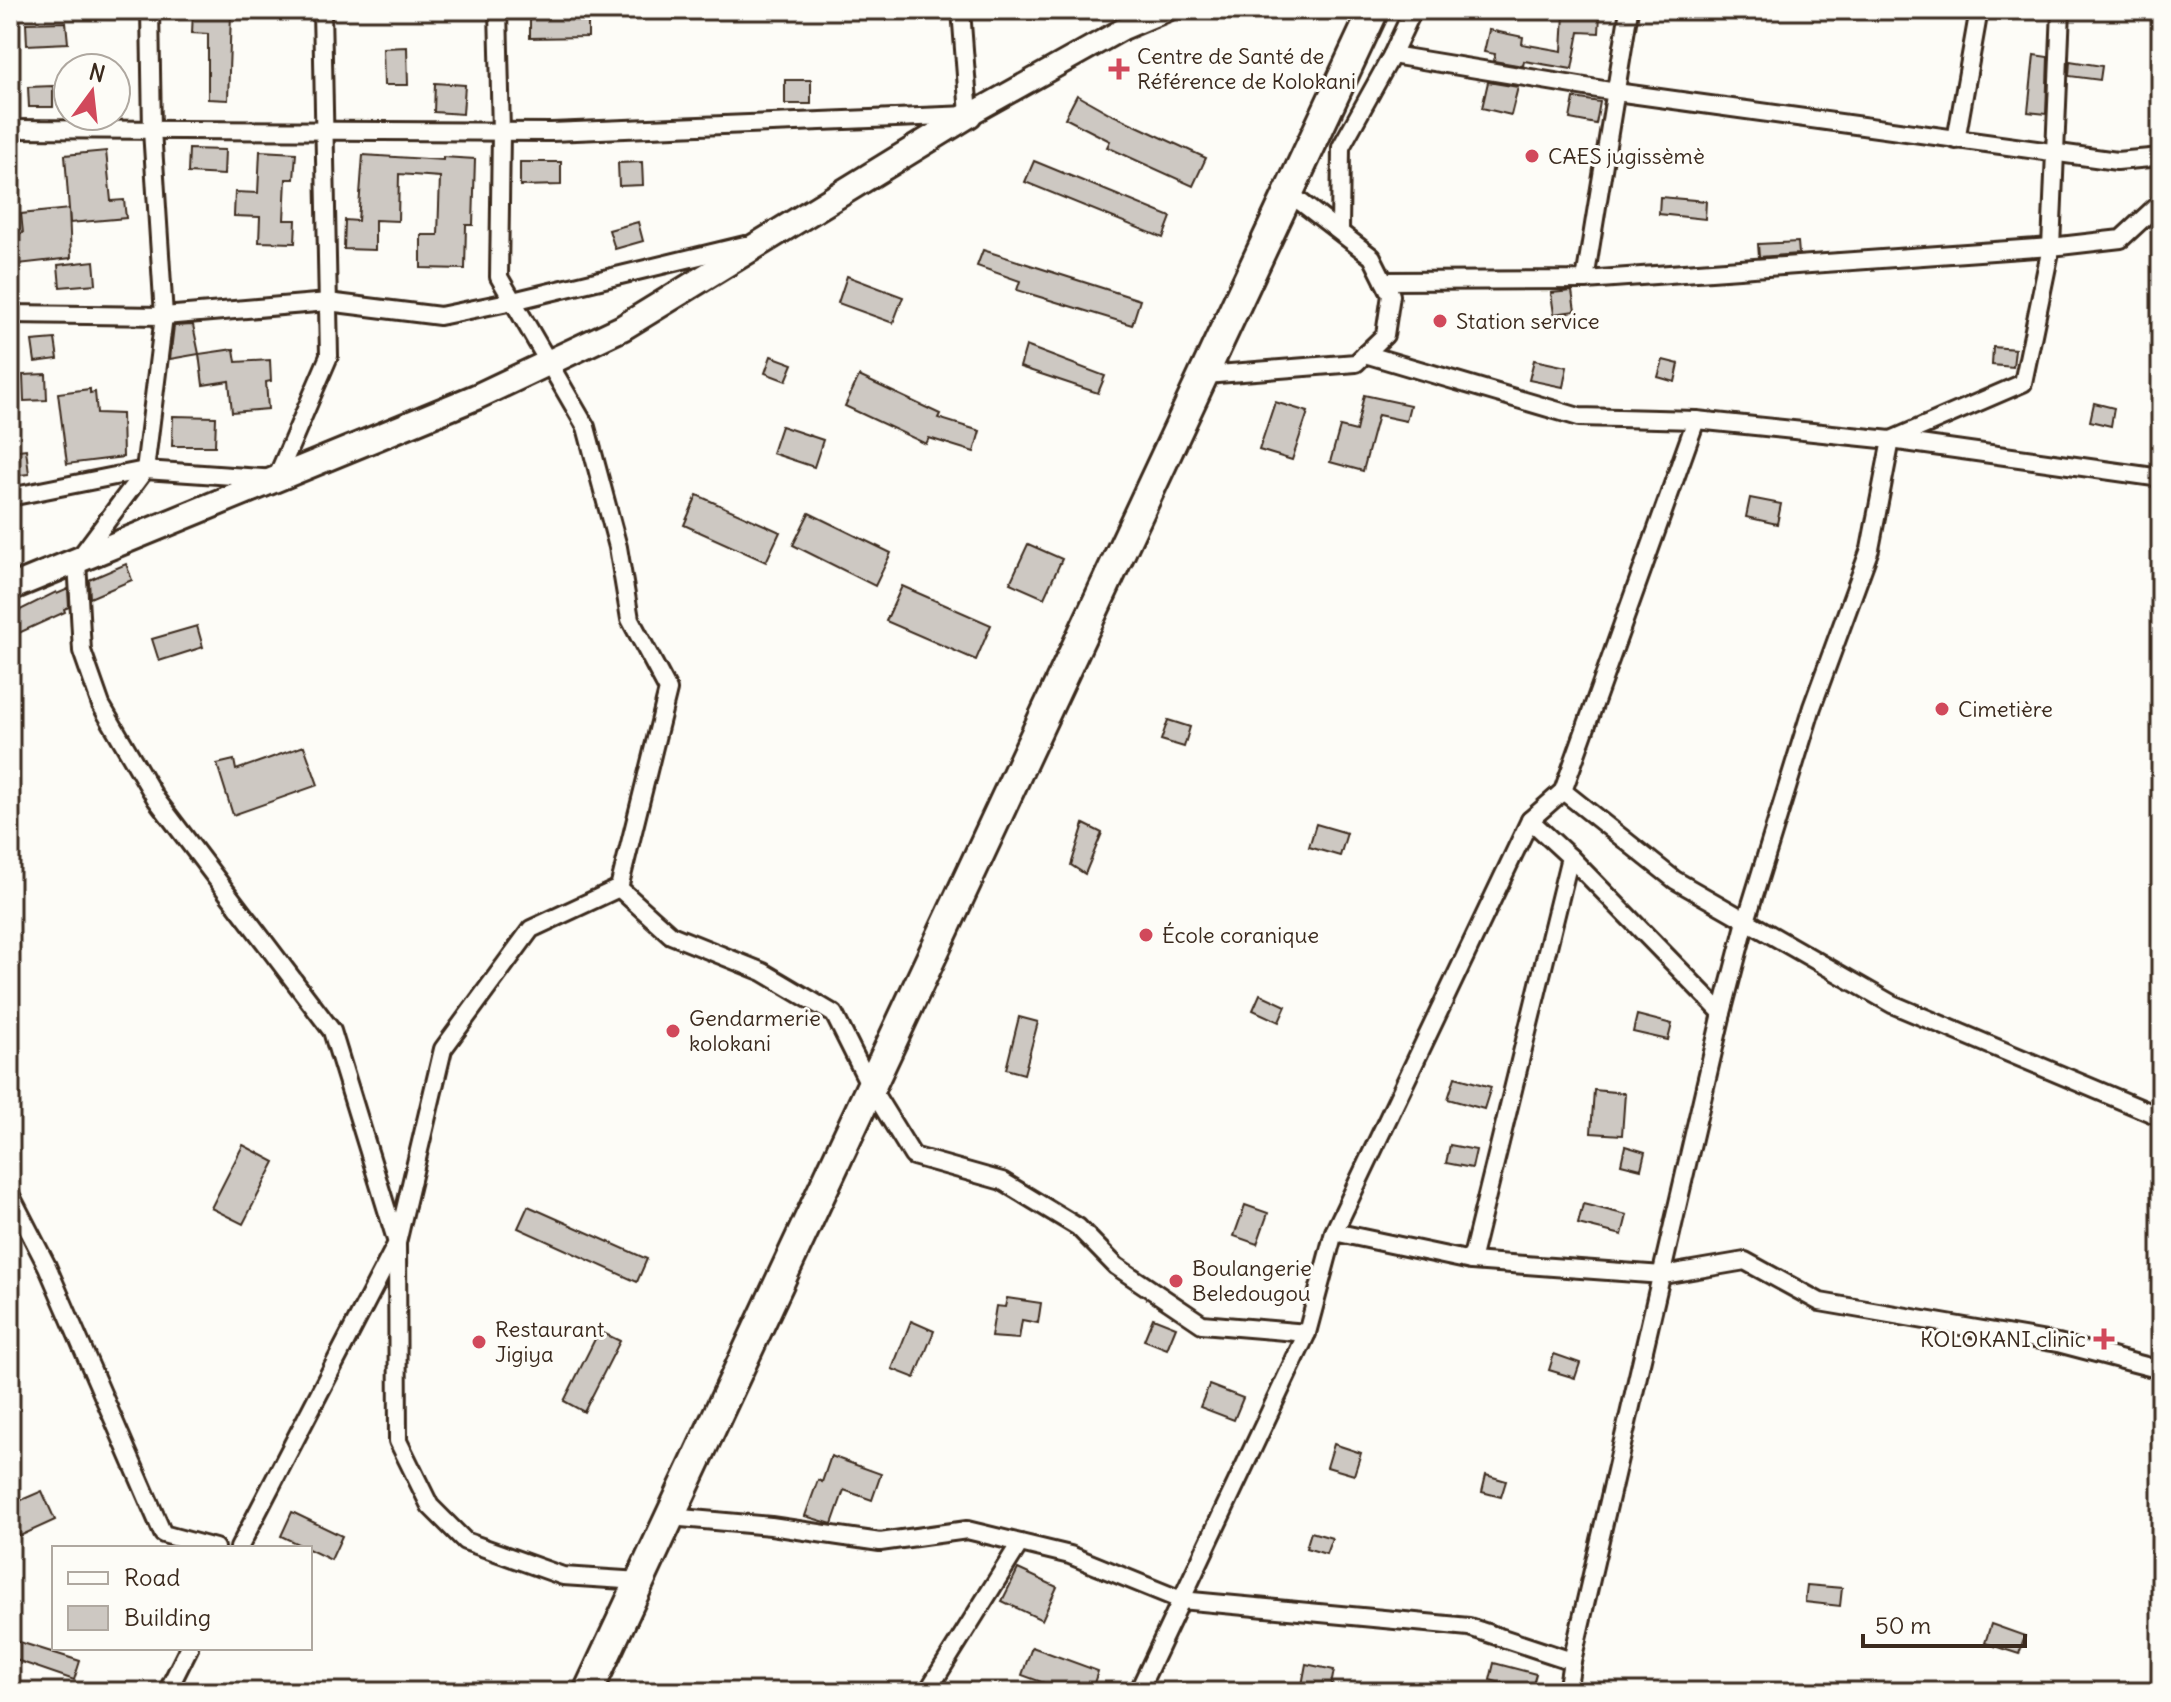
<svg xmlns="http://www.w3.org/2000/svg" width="2171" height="1702" font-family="Delius,sans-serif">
<rect width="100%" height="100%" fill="#fdfcf7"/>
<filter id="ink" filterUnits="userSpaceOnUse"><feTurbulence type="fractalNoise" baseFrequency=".0125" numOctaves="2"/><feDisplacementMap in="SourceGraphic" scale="16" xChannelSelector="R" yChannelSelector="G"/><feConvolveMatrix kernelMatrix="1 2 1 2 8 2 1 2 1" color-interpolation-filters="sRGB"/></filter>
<g filter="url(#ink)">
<g fill="#cdc8c2" stroke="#3b2a1e" stroke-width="2">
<path d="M 530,10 L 588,10 L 588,37 L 530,38 Z"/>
<path d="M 193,12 L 231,14 L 228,100 L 208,99 L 208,34 L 192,33 Z"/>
<path d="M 1564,14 L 1600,15 L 1599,33 L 1579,32 L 1572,69 L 1524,61 L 1523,66 L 1494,61 L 1495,54 L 1484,52 L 1489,30 L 1523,37 L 1522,44 L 1562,51 Z"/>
<path d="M 66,22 L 68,43 L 27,45 L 26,23 Z"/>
<path d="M 407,47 L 408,85 L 384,85 L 383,48 Z"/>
<path d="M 2034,55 L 2048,57 L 2046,114 L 2028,112 Z"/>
<path d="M 2070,61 L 2102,66 L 2100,80 L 2069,76 Z"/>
<rect x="785" y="80" width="26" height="24"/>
<path d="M 1488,82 L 1518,87 L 1511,115 L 1482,108 Z"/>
<path d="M 435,83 L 465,85 L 463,114 L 434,112 Z"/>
<path d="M 53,86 L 53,107 L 29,107 L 28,87 Z"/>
<path d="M 1077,95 L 1109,113 L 1206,158 L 1193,186 L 1107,147 L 1110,141 L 1065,118 Z"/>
<path d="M 1574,98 L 1600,102 L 1596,124 L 1570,119 Z"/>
<path d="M 189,149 L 225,150 L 224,175 L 188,173 Z"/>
<path d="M 106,151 L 111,201 L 124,200 L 126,218 L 70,223 L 65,155 Z"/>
<path d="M 260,151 L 296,153 L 294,179 L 286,179 L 284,220 L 296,220 L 295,243 L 259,242 L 260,217 L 234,216 L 235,192 L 258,193 Z"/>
<path d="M 363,155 L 443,160 L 443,157 L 475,159 L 473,225 L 466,225 L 465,269 L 421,268 L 421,235 L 438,235 L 440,177 L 399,174 L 398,221 L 375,220 L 375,250 L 344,249 L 345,220 L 358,221 Z"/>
<path d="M 1034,161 L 1171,217 L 1163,238 L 1025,182 Z"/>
<path d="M 520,162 L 561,162 L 561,185 L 520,186 Z"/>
<path d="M 642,162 L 643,185 L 619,186 L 618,163 Z"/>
<path d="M 1660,197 L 1706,201 L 1705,219 L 1659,214 Z"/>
<path d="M 69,209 L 71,258 L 10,265 L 10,235 L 23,233 L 21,214 Z"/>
<path d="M 638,222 L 643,241 L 615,249 L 609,230 Z"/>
<path d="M 1798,242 L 1799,254 L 1759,257 L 1758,244 Z"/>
<path d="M 983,250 L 1140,300 L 1132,325 L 1017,290 L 1020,281 L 977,266 Z"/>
<path d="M 94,261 L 96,284 L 60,287 L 58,265 Z"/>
<path d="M 847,276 L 903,297 L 893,323 L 838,303 Z"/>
<path d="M 1572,291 L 1575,311 L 1554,314 L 1551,293 Z"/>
<path d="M 193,325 L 199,354 L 170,359 L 174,326 Z"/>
<path d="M 55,339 L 58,359 L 35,362 L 32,341 Z"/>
<path d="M 1026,346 L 1105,376 L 1098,393 L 1020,367 Z"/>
<path d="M 1993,347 L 2015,349 L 2013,367 L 1992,365 Z"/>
<path d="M 234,349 L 236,362 L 270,360 L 271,381 L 266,382 L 268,409 L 232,412 L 229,381 L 203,385 L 199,354 Z"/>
<path d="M 771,356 L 793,364 L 786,381 L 765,373 Z"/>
<path d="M 1534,360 L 1567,367 L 1563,387 L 1529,380 Z"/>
<path d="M 1663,360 L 1679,364 L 1675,382 L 1658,377 Z"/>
<path d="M 46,374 L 47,400 L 24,401 L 23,375 Z"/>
<path d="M 859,376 L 940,414 L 938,418 L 980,431 L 974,452 L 929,438 L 926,444 L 845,406 Z"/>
<path d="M 90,389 L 90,393 L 95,392 L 97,413 L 122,414 L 123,457 L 67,464 L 58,393 Z"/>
<path d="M 1364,395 L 1410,405 L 1406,421 L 1378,415 L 1363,471 L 1330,462 L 1340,427 L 1356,431 Z"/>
<path d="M 1275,402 L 1308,412 L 1292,460 L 1259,450 Z"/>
<path d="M 2094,403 L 2114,408 L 2111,426 L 2090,421 Z"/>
<path d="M 173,416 L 216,417 L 215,446 L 172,446 Z"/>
<path d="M 781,426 L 823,440 L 814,467 L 772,453 Z"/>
<path d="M 26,449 L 29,474 L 10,476 L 10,451 Z"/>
<path d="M 697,495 L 780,532 L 766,562 L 684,525 Z"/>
<path d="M 1750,498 L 1781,504 L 1777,524 L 1746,517 Z"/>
<path d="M 809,513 L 891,553 L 875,586 L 793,545 Z"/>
<path d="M 1028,544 L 1062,559 L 1044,598 L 1010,583 Z"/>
<path d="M 126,564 L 132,580 L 90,598 L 89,580 Z"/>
<path d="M 902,586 L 991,625 L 976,660 L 886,621 Z"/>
<path d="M 68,589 L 69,607 L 64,609 L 65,612 L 10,637 L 10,615 L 56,592 L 57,594 Z"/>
<path d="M 197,626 L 203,647 L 159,661 L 152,639 Z"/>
<path d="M 1168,720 L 1190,727 L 1184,747 L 1161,740 Z"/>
<path d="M 304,746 L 318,785 L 233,815 L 217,764 L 234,760 L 236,770 Z"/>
<path d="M 1084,824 L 1102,833 L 1085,874 L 1071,865 Z"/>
<path d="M 1316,824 L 1347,833 L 1340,856 L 1309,847 Z"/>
<path d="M 1260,994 L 1286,1006 L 1279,1022 L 1253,1010 Z"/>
<path d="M 1637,1015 L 1672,1024 L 1668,1040 L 1633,1032 Z"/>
<path d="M 1019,1017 L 1038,1022 L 1024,1074 L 1006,1069 Z"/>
<path d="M 1455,1077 L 1491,1087 L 1484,1109 L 1448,1099 Z"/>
<path d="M 1594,1090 L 1625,1093 L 1622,1135 L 1591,1133 Z"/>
<path d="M 243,1145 L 275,1162 L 243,1224 L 211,1208 Z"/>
<path d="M 1450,1145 L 1476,1150 L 1472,1168 L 1446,1163 Z"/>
<path d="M 1625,1146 L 1645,1152 L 1641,1169 L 1621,1164 Z"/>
<path d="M 1583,1204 L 1627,1215 L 1622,1235 L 1578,1224 Z"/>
<path d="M 1245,1205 L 1268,1213 L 1257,1244 L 1234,1236 Z"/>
<path d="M 528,1206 L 647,1259 L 637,1282 L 518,1228 Z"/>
<path d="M 1007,1298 L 1041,1303 L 1038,1323 L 1022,1320 L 1019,1339 L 991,1337 L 996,1306 L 1005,1307 Z"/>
<path d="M 1153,1318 L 1176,1327 L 1167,1349 L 1144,1340 Z"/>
<path d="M 911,1321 L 934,1331 L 915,1378 L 892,1369 Z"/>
<path d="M 599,1331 L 620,1341 L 584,1412 L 564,1401 Z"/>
<path d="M 1554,1354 L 1580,1363 L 1575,1378 L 1549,1370 Z"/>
<path d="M 1209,1385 L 1243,1398 L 1234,1420 L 1200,1407 Z"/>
<path d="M 1334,1444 L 1361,1453 L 1354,1475 L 1327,1467 Z"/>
<path d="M 831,1456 L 881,1474 L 872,1500 L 844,1490 L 832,1524 L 805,1516 L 818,1480 L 822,1482 Z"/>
<path d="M 1486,1475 L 1506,1481 L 1501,1497 L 1482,1492 Z"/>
<path d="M 42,1491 L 55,1520 L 20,1536 L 10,1514 L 10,1505 Z"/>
<path d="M 292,1512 L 342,1536 L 331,1560 L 281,1536 Z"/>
<path d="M 1311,1532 L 1332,1538 L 1326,1554 L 1306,1548 Z"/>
<path d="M 1018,1569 L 1057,1587 L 1042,1620 L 1002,1601 Z"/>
<path d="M 1807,1585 L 1842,1588 L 1840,1606 L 1805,1602 Z"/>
<path d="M 1991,1624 L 2025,1636 L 2019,1654 L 1985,1643 Z"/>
<path d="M 10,1639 L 80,1661 L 74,1680 L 10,1658 Z"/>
<path d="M 1032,1647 L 1098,1671 L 1091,1692 L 1069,1692 L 1022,1675 Z"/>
<path d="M 1494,1663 L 1536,1674 L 1531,1691 L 1490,1680 Z"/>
<path d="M 1306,1664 L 1334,1670 L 1330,1691 L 1302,1685 Z"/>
</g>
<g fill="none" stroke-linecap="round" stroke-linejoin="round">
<g stroke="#3b2a1e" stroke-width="22">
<g id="minor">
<path d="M 150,10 L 152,130 L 164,316 L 145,470 L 77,561 L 82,651 L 101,705 L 156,799 L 332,1031 L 397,1243 L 398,1441 L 430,1506 L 465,1541 L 563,1576 L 640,1581"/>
<path d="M 498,10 L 501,132 L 499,277 L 586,427 L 618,547 L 630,619 L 668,690 L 619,888 L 671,935 L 763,972 L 834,1014 L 871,1088 L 913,1156 L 1002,1181 L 1078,1227 L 1116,1266 L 1202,1324 L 1307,1333"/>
<path d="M 1413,10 L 1392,55 L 1616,92 L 2117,161 L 2161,157"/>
<path d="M 10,129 L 551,132 L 969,115 L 961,10"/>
<path d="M 1956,140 L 1979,10"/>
<path d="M 1340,231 L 1341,147 L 1392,55"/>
<path d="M 1585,280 L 1629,10"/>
<path d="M 1384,281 L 1585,280 L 2051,247 L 2121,239 L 2161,202"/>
<path d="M 10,314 L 164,316 L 328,302 L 440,316 L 513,301 L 745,245"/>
<path d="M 1365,354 L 1579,417 L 1696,420 L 1891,440 L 2161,478"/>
<path d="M 1205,375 L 1356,363 L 1385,335 L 1391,295 L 1372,257 L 1289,193"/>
<path d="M 10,497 L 145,470 L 276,479 L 329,356 L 322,10"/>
<path d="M 1563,791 L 1675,880 L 1892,1004 L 2161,1117"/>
<path d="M 1570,857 L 1722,1013"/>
<path d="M 10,1194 L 47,1266 L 163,1534 L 215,1548"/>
<path d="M 1334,1232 L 1471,1261 L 1663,1275 L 1745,1261 L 1820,1302 L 2058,1343 L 2161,1370"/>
<path d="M 1471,1261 L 1570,857 L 1530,820"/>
<path d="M 670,1517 L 771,1526 L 880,1542 L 967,1530 L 1070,1555 L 1181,1600 L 1469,1627 L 1572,1661"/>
<path d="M 239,1548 L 397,1243 L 443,1049 L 531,929 L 619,888"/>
<path d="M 167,1692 L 189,1648"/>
<path d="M 927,1692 L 1020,1543"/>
<path d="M 1138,1692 L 1307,1333 L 1334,1232 L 1530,820 L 1563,791 L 1696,420"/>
<path d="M 1567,1692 L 1572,1661 L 1722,1013 L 1746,921 L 1812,707 L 1870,549 L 1891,440 L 2023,383 L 2051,247 L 2061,10"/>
</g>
</g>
<g stroke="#3b2a1e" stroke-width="26">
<path id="tertiary" d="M 969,115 L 1123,29 L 1168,10"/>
</g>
<g stroke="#3b2a1e" stroke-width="30">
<path id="secondary" d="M 10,588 L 476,397 L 622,328 L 969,115"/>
</g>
<g stroke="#3b2a1e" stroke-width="34">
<path id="trunk" d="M 588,1692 L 1374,10"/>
</g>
<use href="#minor" stroke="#fdfcf7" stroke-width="16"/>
<use href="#tertiary" stroke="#fdfcf7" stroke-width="20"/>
<use href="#secondary" stroke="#fdfcf7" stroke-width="24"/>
<use href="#trunk" stroke="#fdfcf7" stroke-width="28"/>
</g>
</g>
<g fill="#d1495b" stroke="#fdfcf7" stroke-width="3">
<path d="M1115 57h8v8h8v8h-8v8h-8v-8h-8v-8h8z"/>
<circle cx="1532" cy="156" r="8"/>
<circle cx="1440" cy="321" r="8"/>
<circle cx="1942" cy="709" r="8"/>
<circle cx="1146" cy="935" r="8"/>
<circle cx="673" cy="1031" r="8"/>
<circle cx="1176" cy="1281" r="8"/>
<path d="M2100 1327h8v8h8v8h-8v8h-8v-8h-8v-8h8z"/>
<circle cx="479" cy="1342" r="8"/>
</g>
<g text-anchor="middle" stroke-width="6" stroke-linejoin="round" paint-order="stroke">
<g font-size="22" fill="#3b2a1e" stroke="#fdfcf7" text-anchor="start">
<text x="1137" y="64">Centre de Santé de<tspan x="1137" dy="25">Référence de Kolokani</tspan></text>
<text x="1548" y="164">CAES jugissèmè</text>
<text x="1456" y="329">Station service</text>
<text x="1958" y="717">Cimetière</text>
<text x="1162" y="943">École coranique</text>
<text x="689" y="1026">Gendarmerie<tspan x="689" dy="25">kolokani</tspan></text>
<text x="1192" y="1276">Boulangerie<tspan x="1192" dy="25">Beledougou</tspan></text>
<text x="495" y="1337">Restaurant<tspan x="495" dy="25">Jigiya</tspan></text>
<text x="2086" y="1347" text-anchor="end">KOLOKANI clinic</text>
</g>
</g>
<rect width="2171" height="1702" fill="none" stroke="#fdfcf7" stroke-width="40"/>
<rect x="20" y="20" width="2131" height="1662" fill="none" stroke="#3b2a1e" stroke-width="3" filter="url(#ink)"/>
<rect x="52" y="1546" width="260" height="104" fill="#fdfcf7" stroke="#afa8a0" stroke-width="2"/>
<rect x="68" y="1572" width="40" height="12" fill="#fdfcf7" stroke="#afa8a0" stroke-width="2"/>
<text x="124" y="1586" font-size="24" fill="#3b2a1e">Road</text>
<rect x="68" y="1606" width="40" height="24" fill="#cdc8c2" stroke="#afa8a0" stroke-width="2"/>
<text x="124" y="1626" font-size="24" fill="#3b2a1e">Building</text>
<g transform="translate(92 92) rotate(15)"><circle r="38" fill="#fdfcf7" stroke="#afa8a0" stroke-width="2"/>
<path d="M0-6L14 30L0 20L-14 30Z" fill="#d1495b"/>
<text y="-12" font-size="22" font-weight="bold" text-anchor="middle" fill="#3b2a1e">N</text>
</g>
<path d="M1863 1634v12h162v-12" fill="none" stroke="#3b2a1e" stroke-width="4"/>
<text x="1875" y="1634" font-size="24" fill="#3b2a1e" stroke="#fdfcf7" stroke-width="6" paint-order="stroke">50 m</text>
</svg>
